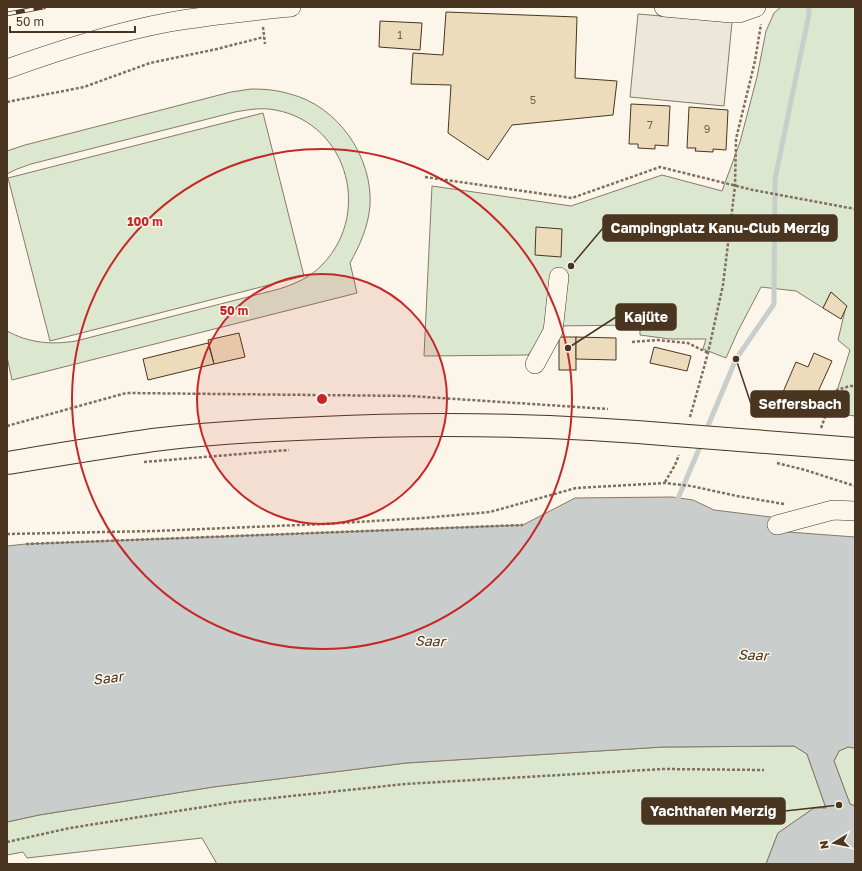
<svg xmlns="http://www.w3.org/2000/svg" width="862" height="871" viewBox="0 0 862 871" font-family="'Golos Text',sans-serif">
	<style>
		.green { fill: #dce7d0; stroke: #887966 }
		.parking { fill: #ede7d9; stroke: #887966 }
		.water { fill: #c9cecd; stroke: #887966 }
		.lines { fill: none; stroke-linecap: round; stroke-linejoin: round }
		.stream { stroke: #c9cecd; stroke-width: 5 }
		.building { fill: #ecdcbc; stroke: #4a3520 }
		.minor-casing { stroke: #4a3520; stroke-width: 20 }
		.major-casing { stroke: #4a3520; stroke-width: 24 }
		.path { stroke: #7f6f5c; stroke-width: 2.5; stroke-dasharray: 3 2; stroke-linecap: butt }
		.minor { stroke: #fbf6e9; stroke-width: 19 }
		.major { stroke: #fbf6e9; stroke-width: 22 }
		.rail-casing { stroke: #4a3520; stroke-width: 4.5 }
		.rail { stroke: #fbf6e9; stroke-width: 3; stroke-dasharray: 9; stroke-linecap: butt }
		.major-bridge-casing { stroke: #4a3520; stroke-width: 24; stroke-linecap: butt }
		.major-bridge { stroke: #fbf6e9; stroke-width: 22 }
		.ring { fill: none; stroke: #c62828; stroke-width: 2 }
		.labels { text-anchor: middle; stroke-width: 3; stroke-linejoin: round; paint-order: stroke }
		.number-label { font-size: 11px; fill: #725f47 }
		.water-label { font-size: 14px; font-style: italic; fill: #4a3520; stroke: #fbf6e9 }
		.centre { fill: #c62828; stroke: #fbf6e9; stroke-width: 2 }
		.ring-label { font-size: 12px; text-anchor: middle; font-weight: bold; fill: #c62828; stroke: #fbf6e9; stroke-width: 3; stroke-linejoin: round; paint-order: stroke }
		.leader { fill: none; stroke: #4a3520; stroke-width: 1.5 }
		.callout-dot { fill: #4a3520; stroke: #fbf6e9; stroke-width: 1.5 }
		.callout { fill: #4a3520; stroke: #4a3520; stroke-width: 1.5 }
		.callout-label { font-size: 14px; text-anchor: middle; font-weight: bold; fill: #fff }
	</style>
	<rect width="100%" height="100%" fill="#fbf6e9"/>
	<g class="green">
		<path d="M 781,7 L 855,7 L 855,416 L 830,413 L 850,350 L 838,340 L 846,306 L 831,292 L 823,308 L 796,291 L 761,287 L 738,331 L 726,358 L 703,349 L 706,339 L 670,339 L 640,335 L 640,325 L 553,326 L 528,355 L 424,356 L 432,186 L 571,206 L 662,175 L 722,191 L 740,142 L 757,77 L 766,31 L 774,13 Z"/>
		<path d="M 251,89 C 265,89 277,90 290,94 C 338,106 373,157 370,206 C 368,227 360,245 350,263 L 357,293 L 12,380 L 7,357 L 7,331 C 29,343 51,345 76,341 L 279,289 C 295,284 311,277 323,264 C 374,210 345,118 269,109 C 257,108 247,110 235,112 L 31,164 L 17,169 L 7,174 L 7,151 L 25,145 L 231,92 Z"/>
		<path d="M 263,113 L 304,276 L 50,341 L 8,178 Z"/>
		<path d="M 794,746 L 807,754 L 826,808 L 814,808 L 778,833 L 766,864 L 217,864 L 202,838 L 27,858 L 23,852 L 7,855 L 7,822 L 39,815 L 213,787 L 406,763 L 663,747 Z"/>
		<path d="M 848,747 L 855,748 L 855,806 L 850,804 L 834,761 L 839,751 Z"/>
	</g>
	<path class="parking" d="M 638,14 L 732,22 L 724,106 L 630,97 Z"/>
	<path class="water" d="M 672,497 L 693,500 L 714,510 L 771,517 L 777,525 L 788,532 L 855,537 L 855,748 L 848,747 L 839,751 L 834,761 L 850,804 L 855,806 L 855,864 L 766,864 L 778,833 L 814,808 L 826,808 L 807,754 L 794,746 L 663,747 L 406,763 L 213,787 L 39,815 L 7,822 L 7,546 L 26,544 L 523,525 L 575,498 Z"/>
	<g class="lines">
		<g class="stream">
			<path d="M 705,433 L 736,359 L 774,304 L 775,179 L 809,14 L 809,7"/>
			<path d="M 676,503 L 702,442"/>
		</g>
	</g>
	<g class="building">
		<path d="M 446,12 L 577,17 L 575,78 L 617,81 L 613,115 L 512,125 L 488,160 L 448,133 L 451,85 L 411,84 L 413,53 L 443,55 Z"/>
		<path d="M 380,21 L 422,23 L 420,50 L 379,47 Z"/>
		<path d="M 631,104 L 670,106 L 668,146 L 655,145 L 655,149 L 638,148 L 638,144 L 629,144 Z"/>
		<path d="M 689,107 L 728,110 L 726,150 L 713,149 L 713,152 L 695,151 L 696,148 L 687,148 Z"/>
		<path d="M 536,227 L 562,229 L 561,257 L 535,255 Z"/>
		<path d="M 831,292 L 847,306 L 841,319 L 823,308 Z"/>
		<path d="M 239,333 L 245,357 L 214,364 L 208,340 Z"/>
		<rect x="559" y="337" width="17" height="33"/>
		<path d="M 576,337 L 616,338 L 616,360 L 576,359 Z"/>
		<path d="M 208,343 L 214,364 L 148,380 L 143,359 Z"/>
		<path d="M 654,347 L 691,356 L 687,371 L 650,363 Z"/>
		<path d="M 814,353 L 832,361 L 812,405 L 783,392 L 796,362 L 808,367 Z"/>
	</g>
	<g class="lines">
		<g class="minor-casing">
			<g id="minor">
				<path d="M 664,7 L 731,13 L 739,13 L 756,7"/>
				<path d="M 7,69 C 60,50 115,32 170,22 C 210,15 251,11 291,7"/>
				<path d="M 535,364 L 553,331 L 559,277"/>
				<path d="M 777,525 L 833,510 L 855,511"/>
			</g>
		</g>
		<g class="major-casing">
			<g id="major">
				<path d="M 727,439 L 855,449"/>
				<path d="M 7,463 C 56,455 104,447 153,440 C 209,433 265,430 321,428 C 439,422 557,425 675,435"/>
			</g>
		</g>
		<g class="path">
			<path d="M 263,27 L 265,44"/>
			<path d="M 7,102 L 84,87 L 150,63 L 217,49 L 264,37"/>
			<path d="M 425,177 L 572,198 L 660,167 L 753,190 L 855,209"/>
			<path d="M 632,342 L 657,340 L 688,343 L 708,353"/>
			<path d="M 690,417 L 708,353 L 723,285 L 735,186 L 736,139 L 755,61 L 761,24"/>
			<path d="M 7,426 L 126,393 L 410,396 L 608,409"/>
			<path d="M 821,428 L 831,401 L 837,390 L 850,386 L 855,386"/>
			<path d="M 144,462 L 289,450"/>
			<path d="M 777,463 L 805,470 L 855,486"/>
			<path d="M 665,482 L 675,465 L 679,455"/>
			<path d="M 7,534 L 155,531 L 324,524 L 423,518 L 490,512 L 576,488 L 665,483 L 691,486 L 737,496 L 784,504"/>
			<path d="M 26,544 L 523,525"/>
			<path d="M 7,842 L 70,828 L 235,802 L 405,784 L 663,769 L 764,770"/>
		</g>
		<use href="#minor" class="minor"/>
		<use href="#major" class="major"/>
		<g class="rail-casing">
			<path id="rail" d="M 7,14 L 44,7"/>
		</g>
		<use href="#rail" class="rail"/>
		<g class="major-bridge-casing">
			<path id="major-bridge" d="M 675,435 L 727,439"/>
		</g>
		<use href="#major-bridge" class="major-bridge"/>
	</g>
	<circle cx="322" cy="399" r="125" fill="#c62828" fill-opacity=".12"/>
	<g class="ring">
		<circle cx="322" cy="399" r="125"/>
		<circle cx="322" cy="399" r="250"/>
	</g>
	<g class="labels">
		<g class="number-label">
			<text x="400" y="39">1</text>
			<text x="533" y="104">5</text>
			<text x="650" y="129">7</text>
			<text x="707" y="133">9</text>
		</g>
		<g class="water-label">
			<text transform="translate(430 641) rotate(2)" y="5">Saar</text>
			<text transform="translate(753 655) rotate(3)" y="5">Saar</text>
			<text transform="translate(108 678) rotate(-7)" y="5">Saar</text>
		</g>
	</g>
	<circle cx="322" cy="399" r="6" class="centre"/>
	<g class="ring-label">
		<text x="145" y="226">100 m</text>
		<text x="234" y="315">50 m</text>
	</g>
	<path class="leader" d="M571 266L603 228M568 348L616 317M736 359L751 404M839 805L785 811"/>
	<g class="callout-dot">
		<circle cx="571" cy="266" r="4"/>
		<circle cx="568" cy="348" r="4"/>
		<circle cx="736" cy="359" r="4"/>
		<circle cx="839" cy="805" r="4"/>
	</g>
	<g class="callout">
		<rect x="603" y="215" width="234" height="26" rx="4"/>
		<rect x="616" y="304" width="60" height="26" rx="4"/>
		<rect x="751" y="391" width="98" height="26" rx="4"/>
		<rect x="642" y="798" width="143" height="26" rx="4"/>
	</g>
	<g class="callout-label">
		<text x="720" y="233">Campingplatz Kanu-Club Merzig</text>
		<text x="646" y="322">Kajüte</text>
		<text x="800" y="409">Seffersbach</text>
		<text x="713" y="816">Yachthafen Merzig</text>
	</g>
	<rect width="862" height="871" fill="none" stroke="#4a3520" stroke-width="16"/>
	<g transform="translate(834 843) rotate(260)" stroke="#fbf6e9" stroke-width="3" paint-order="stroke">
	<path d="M0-3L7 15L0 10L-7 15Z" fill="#4a3520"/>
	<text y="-6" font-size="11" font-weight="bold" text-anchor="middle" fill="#4a3520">N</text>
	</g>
	<path d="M10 26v6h125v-6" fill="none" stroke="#4a3520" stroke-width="2"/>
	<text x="16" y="26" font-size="12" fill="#4a3520" stroke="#fbf6e9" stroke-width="3" paint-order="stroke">50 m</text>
</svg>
